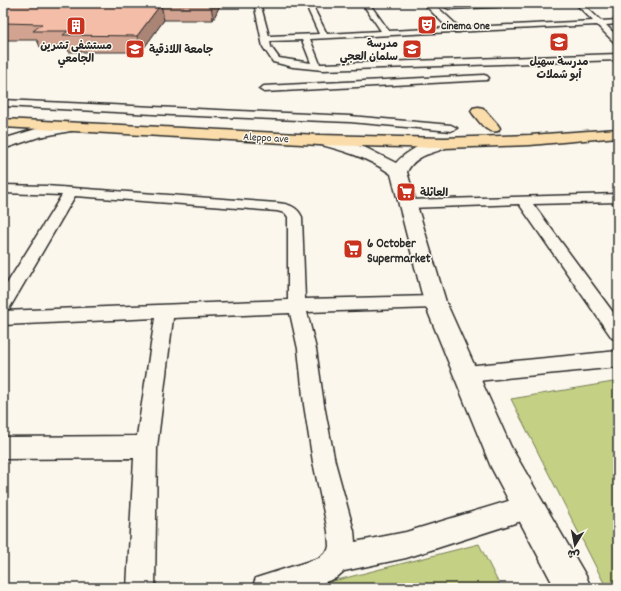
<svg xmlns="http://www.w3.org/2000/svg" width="621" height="591" viewBox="0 0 621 591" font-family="Dekko,'Playpen Sans Arabic',sans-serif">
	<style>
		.green { fill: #c4d084; stroke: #787e58 }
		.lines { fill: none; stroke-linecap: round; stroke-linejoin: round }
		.street-casing { stroke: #2b2b2b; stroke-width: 3 }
		.secondary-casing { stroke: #2b2b2b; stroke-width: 3 }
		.primary-casing { stroke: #2b2b2b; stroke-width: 3 }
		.street { fill: #fbf7ec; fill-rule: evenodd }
		.secondary { fill: #fbf7ec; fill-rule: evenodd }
		.primary { fill: #faddab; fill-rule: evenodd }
		.wall { fill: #d1a390; stroke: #2b2b2b }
		.shaded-wall { fill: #aa8475; stroke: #2b2b2b }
		.building { fill: #f3bda7; stroke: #2b2b2b }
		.labels { text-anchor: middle; stroke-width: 3; stroke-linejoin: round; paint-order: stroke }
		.far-poi-label { font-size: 11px; font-weight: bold; fill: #2b2b2b; stroke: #fbf7ec; text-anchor: start }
		.far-street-label { font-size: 11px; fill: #2b2b2b; stroke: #fbf7ec }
		.poi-label { font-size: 13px; font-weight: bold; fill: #2b2b2b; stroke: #fbf7ec; text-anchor: start }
	</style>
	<rect width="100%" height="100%" fill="#fbf7ec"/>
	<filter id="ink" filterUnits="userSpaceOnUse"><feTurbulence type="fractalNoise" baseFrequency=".025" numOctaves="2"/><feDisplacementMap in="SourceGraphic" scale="8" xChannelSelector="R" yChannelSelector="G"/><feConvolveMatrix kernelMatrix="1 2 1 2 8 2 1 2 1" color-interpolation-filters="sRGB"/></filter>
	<g filter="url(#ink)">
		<g class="green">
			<path d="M 613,382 L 618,387 L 618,588 L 609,588 L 603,581 L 511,399 Z"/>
			<path d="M 479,544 L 501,588 L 306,588 Z"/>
		</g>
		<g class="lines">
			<g class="street-casing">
				<g id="street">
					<path d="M 254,3 L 260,3 L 269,36 L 319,34 L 305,3 L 311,3 L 327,34 L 381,31 L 362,3 L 369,3 L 389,31 L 593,21 L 575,3 L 582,3 L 601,21 L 618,20 L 618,24 L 606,25 L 618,37 L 618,43 L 615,43 L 597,25 L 310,39 L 320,64 L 323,64 L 618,54 L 618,60 L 323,70 L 293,67 L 273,62 L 263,47 ZM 302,40 L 311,63 L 279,58 L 271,47 L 270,41 Z"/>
					<path d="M 490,3 L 538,3 L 535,5 L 449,9 L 445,7 L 449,5 Z"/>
					<path d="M 484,75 L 487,76 L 489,78 L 487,80 L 264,92 L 259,89 L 264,86 Z"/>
					<path d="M 3,100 L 350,116 L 451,125 L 457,128 L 451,131 L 350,122 L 172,115 L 3,106 Z"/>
					<path d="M 3,185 L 46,186 L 277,203 C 288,204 297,206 302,217 L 305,299 L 435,296 L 441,297 L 444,302 L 441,307 L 435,308 L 307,312 L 316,349 L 324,405 L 335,462 L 354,531 L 355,542 L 406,532 L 528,495 L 537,498 L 540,507 L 537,516 L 406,558 L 344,571 L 336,578 L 309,588 L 252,588 L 256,578 L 319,558 L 328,550 L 329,546 L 328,531 L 313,462 L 304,405 L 298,349 L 290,313 L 173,318 L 157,447 L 155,588 L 127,588 L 134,458 L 3,459 L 3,437 L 137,436 L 155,318 L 3,325 L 3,311 L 288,300 L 288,217 L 285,213 L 277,211 L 75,196 L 9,309 L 3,310 L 3,290 L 62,195 L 3,193 Z"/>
					<path d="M 618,194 L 618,202 L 533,204 L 618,319 L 618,340 L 612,338 L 519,204 L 408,208 L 403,207 L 401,204 L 403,201 L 408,200 Z"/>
					<path d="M 618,351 L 618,367 L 466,382 L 459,380 L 456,374 L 459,368 L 466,366 Z"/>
				</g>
			</g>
			<g class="secondary-casing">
				<g id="secondary">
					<path d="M 423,3 L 433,3 L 460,28 L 461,30 L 460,32 L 452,32 Z"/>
					<path d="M 71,123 L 76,124 L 78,127 L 76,130 L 39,137 L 3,149 L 3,139 L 36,129 Z"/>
					<path d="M 319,135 L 366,148 L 396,163 C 406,151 434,136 449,140 L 452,143 C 444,154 417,150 407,172 L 446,302 L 511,447 L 586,576 L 591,588 L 555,588 L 491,467 L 424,302 L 391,174 C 367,157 342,150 314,143 L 311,140 L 314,137 Z"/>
				</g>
			</g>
			<g class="primary-casing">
				<g id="primary">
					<path d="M 478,107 L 483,108 L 498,125 L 500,128 L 498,131 C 486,134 480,122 473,114 L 471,111 L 473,108 Z"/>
					<path d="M 3,119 L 319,135 L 444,138 L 530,135 L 618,129 L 618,137 L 530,145 L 444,148 L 319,145 L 3,127 Z"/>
				</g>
			</g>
			<use href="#street" class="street"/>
			<use href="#secondary" class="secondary"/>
			<use href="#primary" class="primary"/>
		</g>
		<path class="wall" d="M 3,3 L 221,3 L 213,20 L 164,20 L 141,52 L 69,52 L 67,47 L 40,47 L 37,40 L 7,40 L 3,43 Z"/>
		<g class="shaded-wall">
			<path d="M 212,3 L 221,3 L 213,20 L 211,4 Z"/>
			<path d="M 161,4 L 164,20 L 141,52 L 137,36 Z"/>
			<path d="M 3,30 L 7,40 L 3,43 Z"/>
		</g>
		<path class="building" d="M 3,3 L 212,3 L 211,4 L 161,4 L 137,36 L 63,35 L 68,31 L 33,31 L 42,24 L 3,23 Z"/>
	</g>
	<defs>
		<g id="theatre-square" transform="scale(1)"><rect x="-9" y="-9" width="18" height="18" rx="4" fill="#c8321e" stroke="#fbf7ec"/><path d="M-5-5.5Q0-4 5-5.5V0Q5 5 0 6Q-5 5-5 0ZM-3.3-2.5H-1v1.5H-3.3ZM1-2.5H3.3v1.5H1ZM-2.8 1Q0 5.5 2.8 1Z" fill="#fff"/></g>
		<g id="building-square" transform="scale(1)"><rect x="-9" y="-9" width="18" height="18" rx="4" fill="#c8321e" stroke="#fbf7ec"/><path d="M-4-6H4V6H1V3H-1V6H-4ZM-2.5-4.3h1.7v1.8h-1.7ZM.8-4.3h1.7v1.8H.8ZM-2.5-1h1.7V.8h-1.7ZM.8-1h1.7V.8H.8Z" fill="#fff"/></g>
		<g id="school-square" transform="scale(1)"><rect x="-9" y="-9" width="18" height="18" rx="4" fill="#c8321e" stroke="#fbf7ec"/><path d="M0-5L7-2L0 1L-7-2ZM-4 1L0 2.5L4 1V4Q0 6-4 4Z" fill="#fff"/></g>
		<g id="university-square" transform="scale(1)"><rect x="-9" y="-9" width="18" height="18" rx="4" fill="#c8321e" stroke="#fbf7ec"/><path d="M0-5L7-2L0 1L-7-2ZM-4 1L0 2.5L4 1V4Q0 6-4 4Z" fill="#fff"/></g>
		<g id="supermarket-square" transform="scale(1)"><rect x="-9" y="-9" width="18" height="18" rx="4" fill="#c8321e" stroke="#fbf7ec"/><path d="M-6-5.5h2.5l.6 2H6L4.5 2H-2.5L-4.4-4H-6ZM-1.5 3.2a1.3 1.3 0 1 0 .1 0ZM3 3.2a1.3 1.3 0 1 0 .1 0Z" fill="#fff"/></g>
	</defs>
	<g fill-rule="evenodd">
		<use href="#theatre-square" x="427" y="25"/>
		<use href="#building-square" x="76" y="26"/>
		<use href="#school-square" x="559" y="42"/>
		<use href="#university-square" x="135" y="49"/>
		<use href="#school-square" x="412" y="49"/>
		<use href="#supermarket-square" x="406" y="192"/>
		<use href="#supermarket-square" x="353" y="249"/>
	</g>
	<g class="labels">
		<g class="far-poi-label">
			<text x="441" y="29">Cinema One</text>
			<text x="398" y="47" text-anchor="end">مدرسة<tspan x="398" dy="13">سلمان العجي</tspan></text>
			<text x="76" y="49" text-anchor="middle">مستشفى تشرين<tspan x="76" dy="13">الجامعي</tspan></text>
			<text x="149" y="53">جامعة اللاذقية</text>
			<text x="559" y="65" text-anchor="middle">مدرسة سهيل<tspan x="559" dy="13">أبو شملات</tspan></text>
			<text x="420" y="196">العائلة</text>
		</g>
		<g class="far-street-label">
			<text transform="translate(266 137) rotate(3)" y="4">Aleppo ave</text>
		</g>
		<g class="poi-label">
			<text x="367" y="247">6 October<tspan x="367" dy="15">Supermarket</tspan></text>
		</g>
	</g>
	<rect width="621" height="591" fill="none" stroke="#fbf7ec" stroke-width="16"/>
	<rect x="8" y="8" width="605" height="575" fill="none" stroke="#2b2b2b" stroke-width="1.5" filter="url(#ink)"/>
	<g transform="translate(575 545) rotate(190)" stroke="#fbf7ec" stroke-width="3" paint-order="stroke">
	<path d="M0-3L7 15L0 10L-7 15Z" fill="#2b2b2b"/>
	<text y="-6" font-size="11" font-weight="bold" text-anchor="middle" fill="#2b2b2b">ش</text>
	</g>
</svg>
